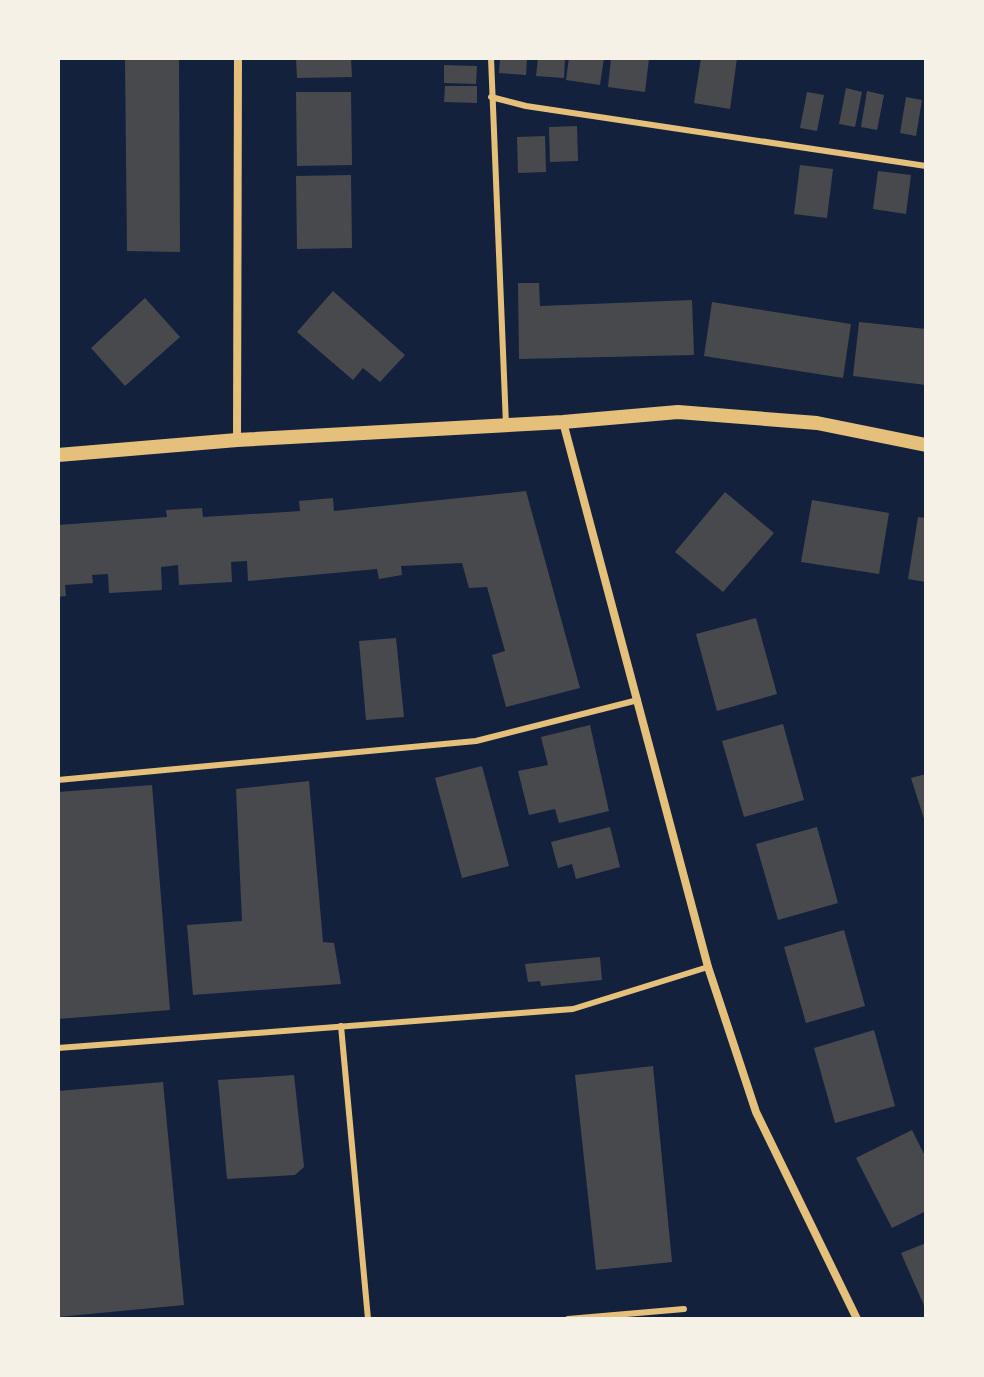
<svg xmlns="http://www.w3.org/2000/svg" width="984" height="1377" viewBox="0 0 984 1377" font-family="Arial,sans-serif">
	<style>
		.building { fill: #48494c }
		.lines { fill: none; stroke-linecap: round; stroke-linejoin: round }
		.service { stroke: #e5c07b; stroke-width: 6 }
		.minor { stroke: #e5c07b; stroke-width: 8 }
		.tertiary { stroke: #e5c07b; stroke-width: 14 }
	</style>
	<rect width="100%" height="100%" fill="#14213d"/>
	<g class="building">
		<path d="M 125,58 L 179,58 L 180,252 L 127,251 Z"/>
		<path d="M 296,58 L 351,58 L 352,77 L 297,78 Z"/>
		<path d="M 500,58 L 527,58 L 526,75 L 499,73 Z"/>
		<path d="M 538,58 L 565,58 L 564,78 L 536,76 Z"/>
		<path d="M 569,58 L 604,58 L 600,85 L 566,80 Z"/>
		<path d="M 611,58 L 649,58 L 645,92 L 608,87 Z"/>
		<path d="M 701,58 L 737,58 L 730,109 L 694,103 Z"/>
		<path d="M 444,65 L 477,66 L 476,84 L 444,83 Z"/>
		<path d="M 445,86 L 477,86 L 477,103 L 444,102 Z"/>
		<path d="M 846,88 L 862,92 L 855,127 L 839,124 Z"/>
		<path d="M 867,91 L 884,95 L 877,130 L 861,127 Z"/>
		<path d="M 296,92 L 351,92 L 352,165 L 297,166 Z"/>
		<path d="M 807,92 L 824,95 L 817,131 L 800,128 Z"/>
		<path d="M 906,97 L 922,100 L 916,136 L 900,133 Z"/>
		<path d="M 577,126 L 578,161 L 550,162 L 549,127 Z"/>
		<path d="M 545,136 L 546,172 L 518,173 L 517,137 Z"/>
		<path d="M 800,165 L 833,169 L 827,218 L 794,214 Z"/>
		<path d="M 878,171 L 911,175 L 906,214 L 873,209 Z"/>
		<path d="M 351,175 L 352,248 L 297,249 L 296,176 Z"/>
		<path d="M 518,283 L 539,283 L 540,306 L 692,300 L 694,355 L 519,359 Z"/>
		<path d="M 333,291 L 405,355 L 380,382 L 363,368 L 353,380 L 297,332 Z"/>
		<path d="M 145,298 L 180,337 L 125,386 L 91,348 Z"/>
		<path d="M 712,302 L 851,324 L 843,378 L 704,356 Z"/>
		<path d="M 859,322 L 926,329 L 926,385 L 853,376 Z"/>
		<path d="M 526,491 L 580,688 L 506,707 L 492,655 L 505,651 L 487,587 L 469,588 L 462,563 L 401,566 L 402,575 L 379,579 L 377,569 L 248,581 L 247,561 L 231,562 L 232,582 L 179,585 L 178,565 L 170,566 L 161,567 L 162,590 L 109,593 L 108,574 L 92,575 L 93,583 L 65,585 L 66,596 L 58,597 L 58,525 L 167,517 L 166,510 L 202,508 L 203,517 L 270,513 L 300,511 L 299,501 L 333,498 L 334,511 Z"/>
		<path d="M 725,492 L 774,533 L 723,592 L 675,552 Z"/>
		<path d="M 812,500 L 889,513 L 879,574 L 801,562 Z"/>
		<path d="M 918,517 L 926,518 L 926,582 L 908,579 Z"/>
		<path d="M 756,618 L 777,694 L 717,711 L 696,634 Z"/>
		<path d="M 396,638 L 404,717 L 366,720 L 359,641 Z"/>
		<path d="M 783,724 L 804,800 L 744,817 L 722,741 Z"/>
		<path d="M 590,725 L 609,811 L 559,823 L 555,809 L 529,815 L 518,771 L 548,765 L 541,737 Z"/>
		<path d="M 482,766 L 509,866 L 462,878 L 435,778 Z"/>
		<path d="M 926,774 L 926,822 L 925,822 L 911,778 Z"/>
		<path d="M 309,781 L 323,942 L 334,943 L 341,984 L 193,995 L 187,925 L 242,921 L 236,789 Z"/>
		<path d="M 152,785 L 170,1010 L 58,1019 L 58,792 Z"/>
		<path d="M 610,827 L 620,867 L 576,879 L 572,864 L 558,868 L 551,842 Z"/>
		<path d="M 817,827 L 838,903 L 778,920 L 756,844 Z"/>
		<path d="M 844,930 L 865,1006 L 806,1023 L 784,947 Z"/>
		<path d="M 600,957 L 602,980 L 541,986 L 540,981 L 528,982 L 525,964 Z"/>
		<path d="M 874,1030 L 895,1106 L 835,1123 L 814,1048 Z"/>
		<path d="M 653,1066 L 672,1262 L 596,1270 L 575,1075 Z"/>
		<path d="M 294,1075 L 304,1167 L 295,1175 L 227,1179 L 218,1080 Z"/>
		<path d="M 163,1082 L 184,1305 L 58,1317 L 58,1091 Z"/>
		<path d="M 912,1130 L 926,1158 L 926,1211 L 892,1228 L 856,1158 Z"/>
		<path d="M 926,1243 L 926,1310 L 901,1253 Z"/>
	</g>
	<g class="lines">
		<g class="service">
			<path d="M 491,58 L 506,425"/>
			<path d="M 491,97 L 526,106 L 926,166"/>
			<path d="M 58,780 L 476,741 L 638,700"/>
			<path d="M 341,1026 L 368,1319"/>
			<path d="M 58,1048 L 573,1009 L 708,967"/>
			<path d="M 568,1319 L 684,1309"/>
		</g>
		<g class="minor">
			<path d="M 563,422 L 708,967 L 756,1112 L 857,1319"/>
			<path d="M 237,440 L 238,58"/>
		</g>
		<path class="tertiary" d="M 58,455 L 237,440 L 563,422 L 678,412 L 817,423 L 926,445"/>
	</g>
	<rect width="984" height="1377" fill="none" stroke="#f6f1e7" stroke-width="120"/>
</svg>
